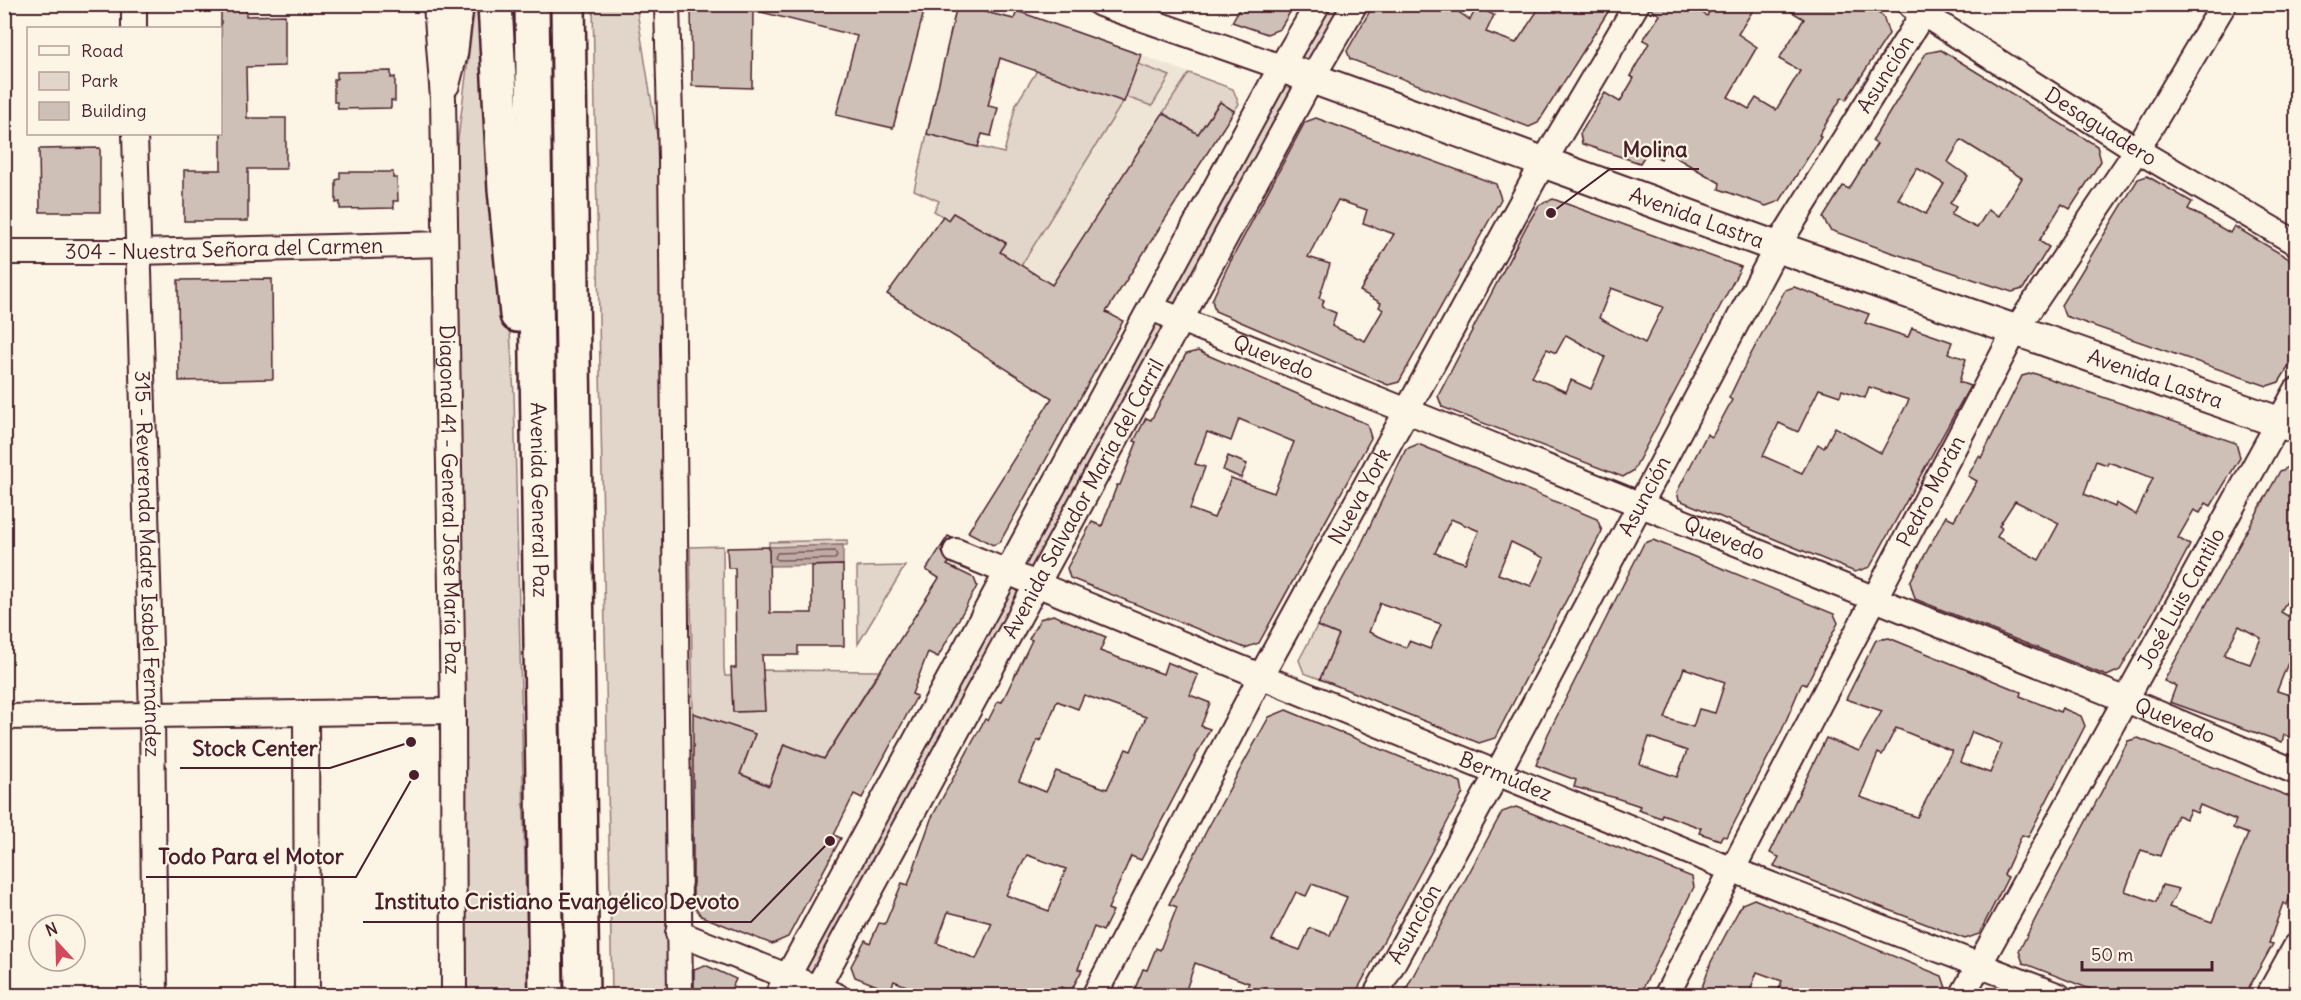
<svg xmlns="http://www.w3.org/2000/svg" width="2301" height="1000" viewBox="0 0 2301 1000" font-family="Delius,sans-serif">
	<style>
		.built { fill: #eee5d7 }
		.green { fill: #e2d5ca; stroke: #967a7a; stroke-width: 1.5 }
		.water { fill: #c0aca5; stroke: #917474; stroke-width: 1.5 }
		.lines { fill: none; stroke-linecap: round; stroke-linejoin: round }
		.shore { stroke: #79575c; stroke-width: 1.5 }
		.building { fill: #cfc0b7; stroke: #4a1f2b; stroke-width: 1.5; fill-rule: evenodd }
		.minor-casing { stroke: #4a1f2b; stroke-width: 28 }
		.major-casing { stroke: #4a1f2b; stroke-width: 34 }
		.highway-casing { stroke: #4a1f2b; stroke-width: 38 }
		.minor { stroke: #fcf5e5; stroke-width: 24 }
		.major { stroke: #fcf5e5; stroke-width: 30 }
		.highway { stroke: #fcf5e5; stroke-width: 33 }
		.labels { text-anchor: middle; stroke-width: 4.5; stroke-linejoin: round; paint-order: stroke }
		.street-label { font-size: 21px; fill: #4a1f2b; stroke: #fcf5e5 }
		.leader { fill: none; stroke: #4a1f2b; stroke-width: 2 }
		.callout-dot { fill: #4a1f2b; stroke: #fcf5e5; stroke-width: 2 }
		.callout-label { font-size: 22px; text-anchor: middle; font-weight: bold; fill: #4a1f2b; stroke: #fcf5e5; stroke-width: 4.5; stroke-linejoin: round; paint-order: stroke }
	</style>
	<rect width="100%" height="100%" fill="#fcf5e5"/>
	<filter id="ink" filterUnits="userSpaceOnUse"><feTurbulence type="fractalNoise" baseFrequency=".0167" numOctaves="2"/><feDisplacementMap in="SourceGraphic" scale="12" xChannelSelector="R" yChannelSelector="G"/><feConvolveMatrix kernelMatrix="1 2 1 2 8 2 1 2 1" color-interpolation-filters="sRGB"/></filter>
	<g filter="url(#ink)">
		<path class="built" d="M 1141,55 L 1233,89 L 1239,104 L 1052,398 L 887,294 L 943,216 L 953,213 L 972,225 L 983,241 L 990,232 L 1006,243 Z"/>
		<g class="green">
			<path d="M 475,5 L 489,5 L 514,394 L 528,995 L 467,995 L 458,315 L 453,178 Z"/>
			<path d="M 593,5 L 636,5 L 658,142 L 662,201 L 670,995 L 612,995 Z"/>
			<path d="M 1318,5 L 1355,5 L 813,995 L 777,996 Z"/>
			<path d="M 1064,28 L 1141,55 L 1138,64 L 1170,76 L 1152,106 L 1126,97 L 1021,266 L 1000,252 L 1006,243 L 990,232 L 983,242 L 971,224 L 953,213 L 948,220 L 934,211 L 939,201 L 914,190 L 927,134 L 1004,153 L 1016,104 Z"/>
			<path d="M 1189,73 L 1233,89 L 1239,104 L 1234,111 L 1219,103 L 1198,134 L 1163,113 Z"/>
			<path d="M 847,540 L 847,545 L 769,547 L 769,542 Z"/>
			<path d="M 723,546 L 724,668 L 725,676 L 732,676 L 733,712 L 765,711 L 763,670 L 879,671 L 824,759 L 784,744 L 769,785 L 740,774 L 755,734 L 693,713 L 690,547 Z"/>
			<path d="M 905,566 L 858,644 L 857,567 Z"/>
			<path d="M 1317,626 L 1339,635 L 1320,679 L 1304,673 L 1299,660 Z"/>
		</g>
		<path class="water" d="M 843,545 L 843,565 L 769,566 L 769,547 Z"/>
		<g class="lines">
			<path class="shore" d="M 835,551 L 837,556 L 835,559 L 778,560 L 775,558 L 777,553 Z"/>
		</g>
		<g class="building">
			<path d="M 221,4 L 246,4 L 246,16 L 285,15 L 285,66 L 246,67 L 247,118 L 286,118 L 286,169 L 248,169 L 248,221 L 184,221 L 184,170 L 221,170 Z"/>
			<path d="M 691,4 L 926,4 L 893,128 L 836,115 L 857,36 L 753,10 L 752,88 L 692,86 Z"/>
			<path d="M 1242,4 L 1295,4 L 1280,29 L 1267,34 L 1232,22 Z"/>
			<path d="M 1374,4 L 1447,4 L 1470,20 L 1477,7 L 1494,15 L 1486,32 L 1516,43 L 1542,4 L 1613,4 L 1538,123 L 1529,127 L 1350,59 L 1347,51 Z"/>
			<path d="M 1651,4 L 1689,4 L 1707,16 L 1714,4 L 1757,4 L 1738,34 L 1757,47 L 1728,97 L 1749,109 L 1756,98 L 1776,110 L 1800,71 L 1779,59 L 1804,19 L 1779,4 L 1863,4 L 1883,16 L 1889,34 L 1846,100 L 1842,97 L 1819,135 L 1821,137 L 1780,201 L 1766,206 L 1719,189 L 1720,183 L 1665,151 L 1661,159 L 1647,152 L 1640,163 L 1582,144 L 1580,134 L 1605,93 L 1620,102 L 1634,78 L 1630,76 L 1649,43 L 1643,40 L 1660,15 L 1650,9 Z"/>
			<path d="M 957,5 L 1014,19 L 1017,11 L 1141,55 L 1124,102 L 1000,58 L 988,106 L 998,108 L 991,136 L 982,134 L 978,147 L 927,134 Z"/>
			<path d="M 1941,50 L 2097,146 L 2101,161 L 2070,209 L 2062,204 L 2039,241 L 2049,247 L 2023,289 L 2012,292 L 1890,252 L 1830,230 L 1823,218 L 1843,186 L 1849,189 L 1857,176 L 1877,144 L 1872,141 L 1926,53 ZM 1961,140 L 2022,178 L 1999,216 L 1988,210 L 1977,228 L 1951,215 L 1956,207 L 1950,203 L 1968,176 L 1948,162 ZM 1917,168 L 1944,184 L 1926,214 L 1898,199 Z"/>
			<path d="M 391,71 L 391,78 L 395,77 L 395,101 L 391,100 L 391,108 L 338,109 L 337,102 L 334,102 L 334,79 L 337,79 L 337,72 Z"/>
			<path d="M 1220,102 L 1234,111 L 1106,312 L 1123,321 L 1000,542 L 993,545 L 968,532 L 1052,398 L 887,294 L 943,216 L 948,220 L 953,213 L 1006,243 L 1000,252 L 1052,285 L 1163,113 L 1198,134 Z"/>
			<path d="M 1316,118 L 1496,184 L 1501,199 L 1399,382 L 1388,385 L 1215,311 L 1212,300 L 1227,268 L 1305,122 ZM 1338,200 L 1367,210 L 1363,223 L 1394,234 L 1360,291 L 1381,303 L 1379,307 L 1383,310 L 1365,341 L 1332,326 L 1336,313 L 1322,307 L 1324,300 L 1319,298 L 1330,264 L 1308,257 Z"/>
			<path d="M 100,148 L 100,212 L 40,212 L 39,149 Z"/>
			<path d="M 340,172 L 393,172 L 393,178 L 397,178 L 398,201 L 393,201 L 394,208 L 340,209 L 340,202 L 336,203 L 336,180 L 340,179 Z"/>
			<path d="M 2147,176 L 2192,202 L 2188,209 L 2230,233 L 2234,226 L 2296,263 L 2296,355 L 2279,382 L 2267,386 L 2065,316 L 2061,305 L 2138,179 Z"/>
			<path d="M 1553,199 L 1741,267 L 1633,471 L 1623,477 L 1442,407 L 1438,396 L 1527,225 L 1539,205 ZM 1611,288 L 1663,307 L 1645,343 L 1599,318 ZM 1566,335 L 1605,357 L 1591,389 L 1571,380 L 1566,392 L 1532,377 L 1547,349 L 1556,353 Z"/>
			<path d="M 272,279 L 273,379 L 179,381 L 178,280 Z"/>
			<path d="M 1794,287 L 1869,314 L 1865,323 L 1908,337 L 1912,328 L 1952,342 L 1948,353 L 1966,359 L 1959,382 L 1970,386 L 1870,567 L 1855,572 L 1679,500 L 1677,492 L 1707,434 L 1712,437 L 1732,400 L 1729,398 L 1740,375 L 1785,290 ZM 1869,387 L 1909,400 L 1881,453 L 1835,427 L 1824,448 L 1818,444 L 1802,473 L 1763,456 L 1779,423 L 1798,432 L 1819,389 L 1840,396 L 1842,390 L 1865,398 Z"/>
			<path d="M 1198,351 L 1367,424 L 1371,438 L 1259,643 L 1245,648 L 1070,578 L 1067,568 L 1092,522 L 1102,526 L 1117,485 L 1120,485 L 1137,442 L 1134,441 L 1146,418 L 1151,420 L 1186,354 ZM 1239,419 L 1294,442 L 1274,493 L 1231,478 L 1214,518 L 1190,509 L 1205,467 L 1195,464 L 1207,432 L 1231,441 Z"/>
			<path d="M 2033,373 L 2236,443 L 2240,458 L 2211,506 L 2206,503 L 2200,513 L 2194,510 L 2178,538 L 2190,545 L 2170,583 L 2120,670 L 2107,676 L 1915,599 L 1910,582 L 1946,516 L 1954,520 L 1977,481 L 1968,476 L 1979,456 L 1981,458 L 2022,376 ZM 2096,461 L 2107,465 L 2108,462 L 2153,478 L 2136,515 L 2116,503 L 2115,507 L 2084,494 ZM 2015,501 L 2059,523 L 2039,560 L 1997,537 L 2002,528 L 1999,526 Z"/>
			<path d="M 1418,444 L 1597,519 L 1602,531 L 1495,738 L 1479,743 L 1320,679 L 1339,635 L 1317,626 L 1359,549 L 1406,449 ZM 1451,519 L 1479,531 L 1465,563 L 1435,553 ZM 1511,542 L 1544,558 L 1531,586 L 1498,574 ZM 1380,603 L 1441,624 L 1430,649 L 1409,641 L 1406,648 L 1369,632 Z"/>
			<path d="M 1228,456 L 1247,464 L 1241,478 L 1223,470 Z"/>
			<path d="M 2289,467 L 2296,470 L 2296,585 L 2281,612 L 2296,621 L 2296,658 L 2291,655 L 2277,691 L 2296,697 L 2296,739 L 2284,735 L 2282,742 L 2170,702 L 2176,686 L 2164,681 L 2280,471 ZM 2239,626 L 2261,638 L 2250,664 L 2224,655 Z"/>
			<path d="M 948,536 L 952,538 L 943,545 L 942,552 L 949,563 L 947,565 L 974,578 L 977,586 L 938,657 L 928,652 L 912,694 L 917,696 L 862,798 L 854,794 L 834,835 L 841,838 L 788,937 L 772,944 L 701,916 L 693,904 L 693,713 L 755,734 L 740,774 L 769,786 L 784,744 L 824,759 L 939,578 L 926,570 Z"/>
			<path d="M 1653,540 L 1834,614 L 1838,623 L 1806,685 L 1802,683 L 1782,730 L 1727,837 L 1722,836 L 1720,840 L 1699,833 L 1701,828 L 1662,814 L 1661,818 L 1638,810 L 1640,806 L 1616,798 L 1574,787 L 1576,780 L 1536,765 L 1548,734 L 1644,543 ZM 1684,668 L 1725,682 L 1715,713 L 1699,709 L 1693,727 L 1665,718 ZM 1649,737 L 1687,751 L 1677,777 L 1640,764 Z"/>
			<path d="M 769,547 L 770,613 L 812,613 L 812,566 L 843,565 L 844,646 L 798,646 L 798,655 L 762,655 L 765,711 L 733,712 L 731,668 L 736,668 L 735,568 L 728,568 L 727,548 Z"/>
			<path d="M 1053,615 L 1106,637 L 1100,651 L 1163,674 L 1167,662 L 1198,675 L 1190,695 L 1210,703 L 1201,726 L 1210,729 L 1141,860 L 1131,856 L 1108,909 L 1113,911 L 1103,931 L 1094,927 L 1078,969 L 1082,970 L 1071,991 L 1061,987 L 1058,996 L 931,996 L 894,981 L 890,991 L 855,977 L 851,966 L 865,940 L 870,943 L 879,923 L 885,924 L 902,883 L 908,885 L 931,819 L 985,719 L 988,721 L 998,701 L 1002,702 L 1032,640 L 1029,639 L 1040,619 ZM 1084,695 L 1146,717 L 1131,751 L 1126,749 L 1107,789 L 1056,771 L 1046,792 L 1019,781 L 1038,740 L 1041,741 L 1057,701 L 1078,709 ZM 1027,855 L 1066,869 L 1049,911 L 1006,895 ZM 948,912 L 992,923 L 976,959 L 937,943 Z"/>
			<path d="M 1889,638 L 2021,692 L 2020,696 L 2060,712 L 2062,708 L 2081,716 L 2085,726 L 2028,837 L 2022,835 L 2004,875 L 2008,877 L 1979,934 L 1965,939 L 1774,866 L 1779,857 L 1770,853 L 1826,738 L 1859,751 L 1882,711 L 1846,699 L 1876,640 ZM 1896,728 L 1952,751 L 1917,817 L 1860,797 L 1878,753 L 1882,755 ZM 1972,732 L 2002,744 L 1990,773 L 1960,762 Z"/>
			<path d="M 1286,710 L 1461,782 L 1463,793 L 1354,996 L 1242,996 L 1249,983 L 1195,963 L 1184,996 L 1132,996 L 1143,969 L 1147,970 L 1156,948 L 1160,950 L 1177,907 L 1169,904 L 1209,826 L 1269,717 ZM 1312,884 L 1347,897 L 1330,935 L 1310,928 L 1300,950 L 1272,940 L 1296,892 L 1306,896 Z"/>
			<path d="M 2138,738 L 2296,799 L 2296,881 L 2287,905 L 2283,903 L 2269,943 L 2273,944 L 2244,996 L 2108,996 L 2023,963 L 2019,951 L 2046,898 L 2128,741 ZM 2200,805 L 2236,820 L 2233,828 L 2248,834 L 2212,922 L 2169,907 L 2179,889 L 2162,885 L 2156,902 L 2125,891 L 2141,850 L 2160,856 L 2177,815 L 2186,819 L 2190,810 L 2197,813 Z"/>
			<path d="M 1516,807 L 1692,877 L 1694,887 L 1639,996 L 1417,996 L 1405,991 L 1502,812 Z"/>
			<path d="M 1754,899 L 1942,976 L 1946,988 L 1942,996 L 1776,996 L 1782,981 L 1757,972 L 1748,996 L 1699,996 L 1711,962 L 1742,904 Z"/>
			<path d="M 705,965 L 736,979 L 728,996 L 694,996 L 694,969 Z"/>
		</g>
		<g class="lines">
			<g class="minor-casing">
				<g id="minor">
					<path d="M 134,4 L 134,28"/>
					<path id="s1" d="M 436,4 L 443,99 L 453,711 L 454,996"/>
					<path d="M 667,4 L 671,158 L 680,996"/>
					<path d="M 1100,4 L 1281,67"/>
					<path id="s2" d="M 1911,6 L 2137,150 L 2296,243"/>
					<path d="M 447,85 L 455,54 L 461,4"/>
					<path id="s3" d="M 135,134 L 152,716 L 155,996"/>
					<path id="s4" d="M 4,252 L 137,252 L 444,244"/>
					<path id="s5" d="M 1151,308 L 2124,699 L 2296,772"/>
					<path id="s6" d="M 956,551 L 1733,870 L 2059,996"/>
					<path d="M 306,714 L 307,996"/>
					<path d="M 4,717 L 453,711"/>
					<path d="M 678,933 L 837,996"/>
					<path d="M 777,996 L 1281,67 L 1318,4"/>
					<path id="s7" d="M 813,996 L 1312,78 L 1355,4"/>
					<path id="s8" d="M 1094,996 L 1261,676 L 1543,163 L 1637,4"/>
					<path id="s9" d="M 1375,996 L 1497,774 L 1777,247 L 1929,4"/>
					<path id="s10" d="M 1666,996 L 2015,331 L 2137,150 L 2224,4"/>
					<path id="s11" d="M 1962,996 L 2296,391"/>
					<path d="M 2268,996 L 2296,946"/>
				</g>
			</g>
			<g class="major-casing">
				<g id="major">
					<path id="s12" d="M 1281,67 L 1777,247 L 2296,428"/>
				</g>
			</g>
			<g class="highway-casing">
				<g id="highway">
					<path d="M 495,4 L 505,189 L 517,315"/>
					<path id="s13" d="M 532,4 L 546,996"/>
					<path d="M 568,4 L 582,996"/>
				</g>
			</g>
			<use href="#minor" class="minor"/>
			<use href="#major" class="major"/>
			<use href="#highway" class="highway"/>
		</g>
	</g>
	<g class="labels">
		<g class="street-label">
			<text dy="7" stroke="none"><textPath href="#s9" startOffset="1054">Asunción</textPath></text>
			<text dy="7" stroke="none"><textPath href="#s2" startOffset="225">Desaguadero</textPath></text>
			<text dy="7" stroke="none"><textPath href="#s12" startOffset="442">Avenida Lastra</textPath></text>
			<text dy="7" stroke="none"><textPath href="#s4" startOffset="220">304 - Nuestra Señora del Carmen</textPath></text>
			<text dy="7" stroke="none"><textPath href="#s5" startOffset="132">Quevedo</textPath></text>
			<text dy="7" stroke="none"><textPath href="#s12" startOffset="928">Avenida Lastra</textPath></text>
			<text dy="7" stroke="none"><textPath href="#s10" startOffset="570">Pedro Morán</textPath></text>
			<text dy="7" stroke="none"><textPath href="#s9" startOffset="568">Asunción</textPath></text>
			<text dy="7" stroke="none"><textPath href="#s8" startOffset="566">Nueva York</textPath></text>
			<text dy="7" stroke="none"><textPath href="#s1" startOffset="496">Diagonal 41 - General José María Paz</textPath></text>
			<text dy="7" stroke="none"><textPath href="#s13" startOffset="496">Avenida General Paz</textPath></text>
			<text dy="7" stroke="none"><textPath href="#s7" startOffset="566">Avenida Salvador María del Carril</textPath></text>
			<text dy="7" stroke="none"><textPath href="#s5" startOffset="618">Quevedo</textPath></text>
			<text dy="7" stroke="none"><textPath href="#s3" startOffset="430">315 - Reverenda Madre Isabel Fernández</textPath></text>
			<text dy="7" stroke="none"><textPath href="#s11" startOffset="454">José Luis Cantilo</textPath></text>
			<text dy="7" stroke="none"><textPath href="#s5" startOffset="1104">Quevedo</textPath></text>
			<text dy="7" stroke="none"><textPath href="#s6" startOffset="594">Bermúdez</textPath></text>
			<text dy="7" stroke="none"><textPath href="#s9" startOffset="82">Asunción</textPath></text>
		</g>
	</g>
	<path class="leader" d="M1551 213L1610 169H1699M411 742L330 768H180M414 775L356 877H146M830 841L751 922H363"/>
	<g class="callout-dot">
		<circle cx="1551" cy="213" r="6"/>
		<circle cx="411" cy="742" r="6"/>
		<circle cx="414" cy="775" r="6"/>
		<circle cx="830" cy="841" r="6"/>
	</g>
	<g class="callout-label">
		<text x="1655" y="157">Molina</text>
		<text x="255" y="756">Stock Center</text>
		<text x="251" y="864">Todo Para el Motor</text>
		<text x="557" y="909">Instituto Cristiano Evangélico Devoto</text>
	</g>
	<rect width="2301" height="1000" fill="none" stroke="#fcf5e5" stroke-width="24"/>
	<rect x="12" y="12" width="2277" height="976" fill="none" stroke="#4a1f2b" stroke-width="2" filter="url(#ink)"/>
	<rect x="27" y="27" width="195" height="108" fill="#fcf5e5" stroke="#b59f9b" stroke-width="1.5"/>
	<rect x="39" y="46" width="30" height="9" fill="#fcf5e5" stroke="#b59f9b" stroke-width="1.5"/>
	<text x="81" y="57" font-size="18" fill="#4a1f2b">Road</text>
	<rect x="39" y="72" width="30" height="18" fill="#e2d5ca" stroke="#b59f9b" stroke-width="1.5"/>
	<text x="81" y="87" font-size="18" fill="#4a1f2b">Park</text>
	<rect x="39" y="102" width="30" height="18" fill="#cfc0b7" stroke="#b59f9b" stroke-width="1.5"/>
	<text x="81" y="117" font-size="18" fill="#4a1f2b">Building</text>
	<g transform="translate(57 943) rotate(338)"><circle r="28" fill="#fcf5e5" stroke="#b59f9b" stroke-width="1.5"/>
	<path d="M0-4.5L10 22L0 15L-10 22Z" fill="#d1495b"/>
	<text y="-9" font-size="16" font-weight="bold" text-anchor="middle" fill="#4a1f2b">N</text>
	</g>
	<path d="M2082 961v9h130v-9" fill="none" stroke="#4a1f2b" stroke-width="3"/>
	<text x="2091" y="961" font-size="18" fill="#4a1f2b" stroke="#fcf5e5" stroke-width="4.5" paint-order="stroke">50 m</text>
</svg>
